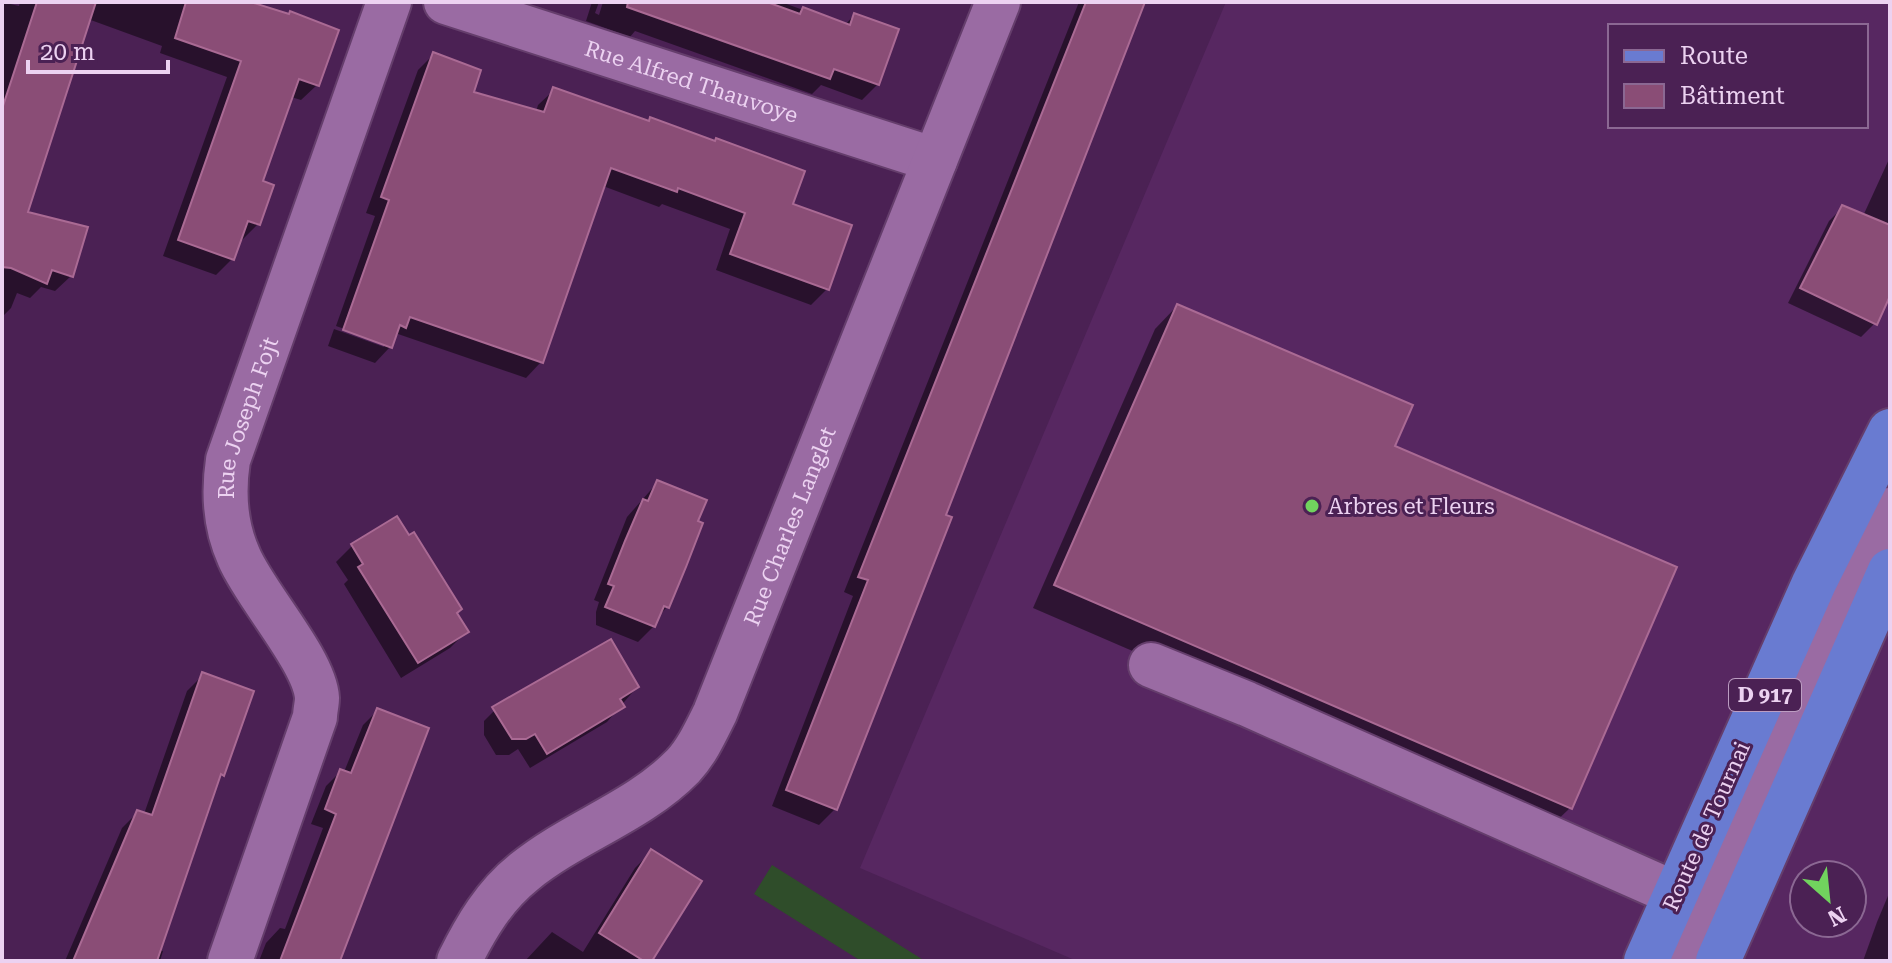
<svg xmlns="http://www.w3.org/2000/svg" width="1892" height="963" viewBox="0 0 1892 963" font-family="'Roboto Serif',serif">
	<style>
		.built { fill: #572761; fill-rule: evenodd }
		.green { fill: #2f4d2a }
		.shadow { fill: #0007 }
		.building { fill: #8a4d76; stroke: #aa6a94; stroke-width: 2 }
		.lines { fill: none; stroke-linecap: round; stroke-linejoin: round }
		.minor-casing { stroke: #653e6c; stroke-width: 48 }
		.major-casing { stroke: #653e6c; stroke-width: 48 }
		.minor { stroke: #9a6ba3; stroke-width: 44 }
		.major { stroke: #697bd1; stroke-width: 44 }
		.poi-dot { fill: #71d35e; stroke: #4b2154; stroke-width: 3 }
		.labels { text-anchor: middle; stroke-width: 6; stroke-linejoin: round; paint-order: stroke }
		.shield { fill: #4b2154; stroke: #bc9dc2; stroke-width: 2 }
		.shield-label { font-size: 20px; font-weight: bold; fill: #ecd2f1 }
		.street-label { font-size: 22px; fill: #ecd2f1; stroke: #4b2154 }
		.poi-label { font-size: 22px; fill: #ecd2f1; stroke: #4b2154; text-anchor: start }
	</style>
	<rect width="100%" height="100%" fill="#4b2154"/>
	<path class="built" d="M 1226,2 L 1890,2 L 1890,961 L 1077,961 L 860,868 ZM 1610,26 L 1866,26 L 1866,126 L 1610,126 ZM 1804,875 L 1852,875 L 1852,923 L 1804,923 Z"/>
	<path class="green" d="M 772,865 L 925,961 L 861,961 L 754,894 Z"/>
	<g class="shadow">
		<path d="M 2,2 L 19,6 L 20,2 L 245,2 L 317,85 L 301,100 L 291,97 L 260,182 L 258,224 L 242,240 L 240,239 L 232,259 L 216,275 L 163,256 L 227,77 L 160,53 L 162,46 L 88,19 L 25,213 L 71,276 L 55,291 L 41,287 L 30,298 L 17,293 L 11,308 L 2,317 Z"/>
		<path d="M 592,2 L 599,2 L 595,13 L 599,15 L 603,2 L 781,2 L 845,25 L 854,15 L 878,84 L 862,100 L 821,85 L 812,94 L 635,31 L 630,37 L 586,21 Z"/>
		<path d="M 1079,2 L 1141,2 L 943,516 L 835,809 L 819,825 L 772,806 L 853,596 L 844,592 Z"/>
		<path d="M 434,54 L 471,93 L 536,112 L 538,105 L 554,90 L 791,205 L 827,289 L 811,305 L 716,270 L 730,229 L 662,204 L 659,207 L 603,186 L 541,362 L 526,378 L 398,334 L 390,347 L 375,363 L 328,346 L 334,329 L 384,347 L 384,343 L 336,326 L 375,216 L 366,213 L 418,70 Z"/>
		<path d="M 1890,157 L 1890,291 L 1875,323 L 1861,337 L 1788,303 L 1829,221 L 1843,207 L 1863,216 Z"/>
		<path d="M 1177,306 L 1392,447 L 1570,808 L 1547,830 L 1033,608 L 1155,329 Z"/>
		<path d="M 657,483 L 667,607 L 658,617 L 654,626 L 638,642 L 596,625 L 596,612 L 599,602 L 594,600 L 627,517 Z"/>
		<path d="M 397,519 L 466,632 L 450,648 L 401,678 L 344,584 L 348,580 L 336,562 L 352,546 Z"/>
		<path d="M 203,675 L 222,774 L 217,780 L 159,950 L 163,951 L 160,961 L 65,961 L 122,828 L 138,812 L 144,814 L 187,691 Z"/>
		<path d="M 637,687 L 607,722 L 530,768 L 518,749 L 509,755 L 496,755 L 484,735 L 484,721 L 500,705 Z"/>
		<path d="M 378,710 L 338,961 L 259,961 L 266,943 L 280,928 L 285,929 L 323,828 L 311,824 L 326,786 L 341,771 L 344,772 L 363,725 Z"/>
		<path d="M 651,852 L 650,961 L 525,961 L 552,932 L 583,952 L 635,868 Z"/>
		<path d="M 1890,891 L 1890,961 L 1863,961 L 1877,922 Z"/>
	</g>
	<g class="building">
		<path d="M 37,2 L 96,2 L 28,212 L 88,227 L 73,277 L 52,270 L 47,284 L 11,268 L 2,267 L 2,109 Z"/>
		<path d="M 186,2 L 251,2 L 289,14 L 290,11 L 339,30 L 319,86 L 299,79 L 263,181 L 274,185 L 260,225 L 248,221 L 234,260 L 178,240 L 241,61 L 175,38 Z"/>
		<path d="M 628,2 L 767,2 L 800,14 L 803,7 L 850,25 L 854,13 L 899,29 L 879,85 L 834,69 L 830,79 L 627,7 Z"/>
		<path d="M 1086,2 L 1145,2 L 946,515 L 952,517 L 837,810 L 786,790 L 868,580 L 858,577 Z"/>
		<path d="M 433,52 L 481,70 L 474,92 L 544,112 L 553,87 L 649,121 L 650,117 L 715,141 L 716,138 L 805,171 L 793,204 L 852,225 L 829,290 L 730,254 L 745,213 L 678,188 L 677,192 L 611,168 L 543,363 L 410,317 L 406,328 L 400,325 L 392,348 L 343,330 L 389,200 L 381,197 Z"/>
		<path d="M 1842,205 L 1890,225 L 1890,296 L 1877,325 L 1800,288 Z"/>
		<path d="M 1177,304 L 1413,405 L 1395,446 L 1677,567 L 1572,809 L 1054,585 Z"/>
		<path d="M 657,480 L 707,500 L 698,521 L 703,523 L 686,567 L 669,608 L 664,606 L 655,627 L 605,607 L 614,586 L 608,584 L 625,541 L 643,499 L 648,501 Z"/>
		<path d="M 397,516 L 409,535 L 414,532 L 462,609 L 457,613 L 469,632 L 418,663 L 358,567 L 363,564 L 351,544 Z"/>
		<path d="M 611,639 L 639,687 L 620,699 L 625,707 L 547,754 L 535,734 L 526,739 L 512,739 L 492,707 Z"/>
		<path d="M 202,672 L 254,691 L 224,776 L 221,774 L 157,961 L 73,961 L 137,810 L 152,815 Z"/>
		<path d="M 377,708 L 429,728 L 340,961 L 280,961 L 336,814 L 325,809 L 340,769 L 351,773 Z"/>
		<path d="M 651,849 L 702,881 L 652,961 L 644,961 L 599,933 Z"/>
	</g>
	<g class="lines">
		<g class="minor-casing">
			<g id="minor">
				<path id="s1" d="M 446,2 L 935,160"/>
				<path d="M 1151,665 L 1247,704 L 1676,894"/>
				<path id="s2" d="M 230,961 L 315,717 C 315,711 317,704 317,698 C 315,661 255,595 239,557 C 225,526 223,493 228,460 L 389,2"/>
				<path id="s3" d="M 459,961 C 476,927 494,896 524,872 C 573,832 638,812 683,766 C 697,751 706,731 715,713 L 998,2"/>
				<path d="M 1690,961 L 1890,510"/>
			</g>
		</g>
		<g class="major-casing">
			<g id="major">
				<path d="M 1646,961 L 1814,583 L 1890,431"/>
				<path d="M 1718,961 L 1890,571"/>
			</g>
		</g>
		<use href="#minor" class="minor"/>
		<use href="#major" class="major"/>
	</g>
	<circle class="poi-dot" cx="1312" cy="506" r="8"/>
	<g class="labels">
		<rect class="shield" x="1729" y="679" width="72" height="32" rx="6"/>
		<g class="shield-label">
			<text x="1765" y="702">D 917</text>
		</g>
		<g class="street-label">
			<text dy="8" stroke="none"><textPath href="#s1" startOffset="258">Rue Alfred Thauvoye</textPath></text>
			<text dy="8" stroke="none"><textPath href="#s2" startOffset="584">Rue Joseph Fojt</textPath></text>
			<text dy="8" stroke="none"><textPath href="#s3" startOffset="566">Rue Charles Langlet</textPath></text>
			<text transform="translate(1706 826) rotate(-66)" y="8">Route de Tournai</text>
		</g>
		<g class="poi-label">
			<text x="1328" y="514">Arbres et Fleurs</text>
		</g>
	</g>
	<rect width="1892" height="963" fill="none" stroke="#ecd2f1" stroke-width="8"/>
	<rect x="1608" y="24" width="260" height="104" fill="#4b2154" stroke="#8b6893" stroke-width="2"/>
	<rect x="1624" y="50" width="40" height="12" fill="#697bd1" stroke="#8b6893" stroke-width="2"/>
	<text x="1680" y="64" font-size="24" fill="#ecd2f1">Route</text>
	<rect x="1624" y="84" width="40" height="24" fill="#8a4d76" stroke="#8b6893" stroke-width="2"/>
	<text x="1680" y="104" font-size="24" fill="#ecd2f1">Bâtiment</text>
	<g transform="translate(1828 899) rotate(153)"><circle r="38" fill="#4b2154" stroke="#8b6893" stroke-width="2"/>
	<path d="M0-6L14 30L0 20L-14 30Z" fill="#71d35e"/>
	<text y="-12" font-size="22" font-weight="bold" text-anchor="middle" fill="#ecd2f1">N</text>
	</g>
	<path d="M28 60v12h140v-12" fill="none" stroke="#ecd2f1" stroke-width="4"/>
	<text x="40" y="60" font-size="24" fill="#ecd2f1" stroke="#4b2154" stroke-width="6" paint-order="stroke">20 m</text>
</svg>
